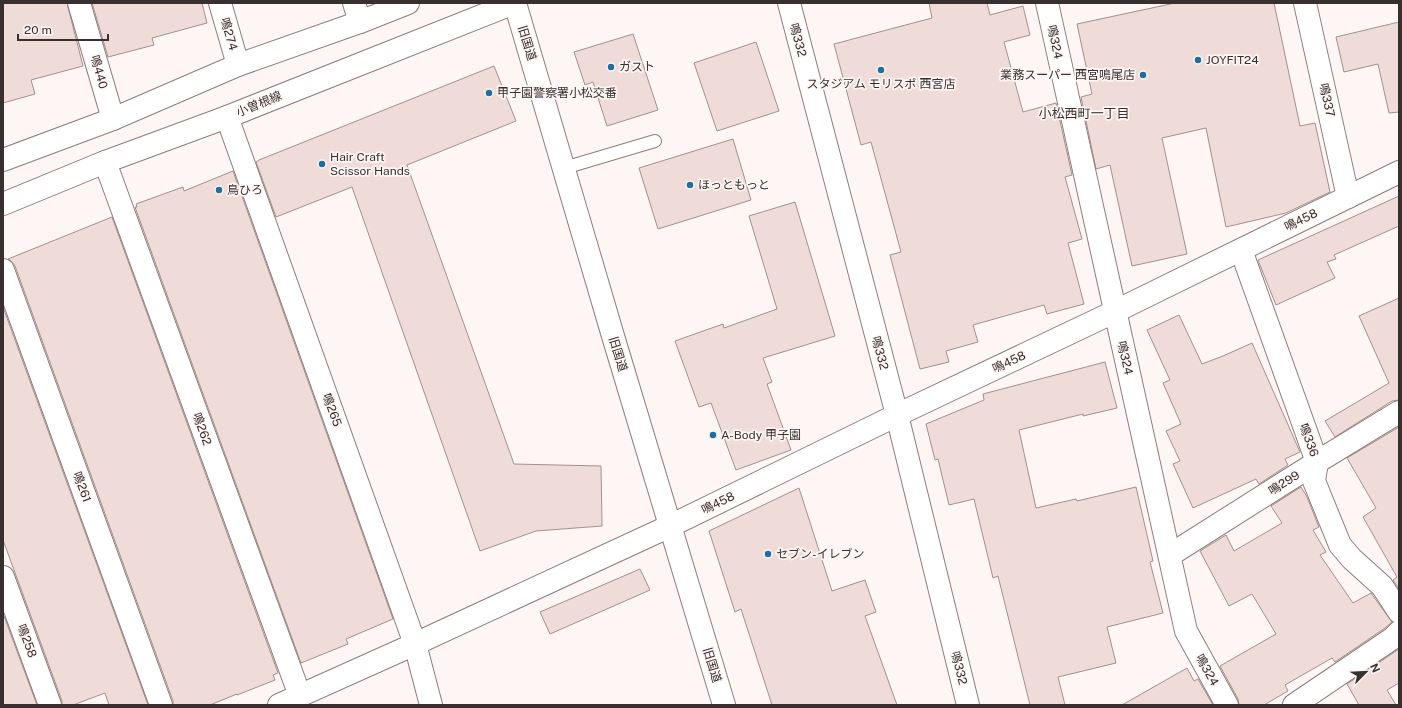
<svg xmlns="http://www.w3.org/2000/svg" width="1402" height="708" viewBox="0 0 1402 708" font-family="'Public Sans','Noto Sans JP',sans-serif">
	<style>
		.building { fill: #efdcd8; stroke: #a2908d }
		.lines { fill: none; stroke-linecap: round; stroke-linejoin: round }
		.lane-casing { stroke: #8e7d7a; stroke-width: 14 }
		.street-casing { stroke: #8e7d7a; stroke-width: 24 }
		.secondary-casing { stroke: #8e7d7a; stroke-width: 24 }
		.lane { stroke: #fff; stroke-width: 12 }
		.street { stroke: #fff; stroke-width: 22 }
		.secondary { stroke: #fff; stroke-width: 22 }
		.poi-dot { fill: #1f6ea0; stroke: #fef6f5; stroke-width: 1.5 }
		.labels { text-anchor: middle; stroke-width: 3.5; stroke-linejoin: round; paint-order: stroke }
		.street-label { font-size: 12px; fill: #38302f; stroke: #fef6f5 }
		.poi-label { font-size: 12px; fill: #38302f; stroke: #fef6f5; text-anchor: start }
		.neighbourhood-label { font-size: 13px; fill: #38302f; stroke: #fef6f5 }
	</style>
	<rect width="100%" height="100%" fill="#fef6f5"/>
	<g class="building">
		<path d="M 3,3 L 67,3 L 83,66 L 31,80 L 35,94 L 3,103 Z"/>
		<path d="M 92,3 L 202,3 L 207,23 L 152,38 L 154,45 L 108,57 Z"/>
		<path d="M 929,3 L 987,3 L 990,15 L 1023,6 L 1030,35 L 1004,42 L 1023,112 L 1056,103 L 1072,175 L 1065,177 L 1082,239 L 1068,243 L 1084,304 L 1047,314 L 1044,305 L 973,325 L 978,342 L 946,351 L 949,362 L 920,369 L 890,255 L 901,252 L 871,142 L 861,145 L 834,44 L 932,18 Z"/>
		<path d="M 1175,3 L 1274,3 L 1300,126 L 1315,123 L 1330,192 L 1286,213 L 1226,227 L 1206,128 L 1162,138 L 1187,254 L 1132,266 L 1110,165 L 1096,169 L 1081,97 L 1092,94 L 1077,24 Z"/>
		<path d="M 1399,22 L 1399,112 L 1389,113 L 1378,64 L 1344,72 L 1336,37 Z"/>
		<path d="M 633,34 L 658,110 L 607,126 L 593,82 L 585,85 L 574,52 Z"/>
		<path d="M 756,42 L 779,111 L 717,131 L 694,63 Z"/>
		<path d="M 494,66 L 516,121 L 407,165 L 514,464 L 601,466 L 602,526 L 536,531 L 480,551 L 352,187 L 276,217 L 256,162 L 259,160 Z"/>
		<path d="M 733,139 L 751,200 L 658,229 L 639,168 Z"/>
		<path d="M 233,171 L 393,619 L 346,639 L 348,644 L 301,663 L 135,207 L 137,207 L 136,204 L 183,187 L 184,191 Z"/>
		<path d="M 1399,196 L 1399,226 L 1334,255 L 1336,259 L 1327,262 L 1335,278 L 1276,305 L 1258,260 Z"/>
		<path d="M 795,202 L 835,336 L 763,358 L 772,382 L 767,384 L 791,450 L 736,470 L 711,403 L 699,407 L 675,341 L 723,324 L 724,328 L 777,309 L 749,216 Z"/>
		<path d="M 112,217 L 278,673 L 273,675 L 275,680 L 237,695 L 237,694 L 210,705 L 173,705 L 173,701 L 15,266 L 11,261 L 8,259 Z"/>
		<path d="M 1399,298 L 1399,400 L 1392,401 L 1335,437 L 1325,421 L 1389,383 L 1359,316 Z"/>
		<path d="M 3,307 L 148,705 L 109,705 L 105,693 L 73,705 L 62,705 L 62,701 L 3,540 Z"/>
		<path d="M 1179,315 L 1202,364 L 1223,356 L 1252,343 L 1300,452 L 1285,459 L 1288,465 L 1259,484 L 1256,479 L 1193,508 L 1173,464 L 1180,461 L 1166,431 L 1181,424 L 1163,383 L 1170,380 L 1147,330 Z"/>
		<path d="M 1105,362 L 1117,408 L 1083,416 L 1083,414 L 1019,430 L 1036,508 L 1076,499 L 1077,501 L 1136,487 L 1153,561 L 1150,562 L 1163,613 L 1107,627 L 1116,663 L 1058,677 L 1065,705 L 1030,705 L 998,576 L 993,578 L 974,499 L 949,505 L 938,459 L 935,460 L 926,424 L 984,400 L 983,394 Z"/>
		<path d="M 1399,427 L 1399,589 L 1393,580 L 1397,577 L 1363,517 L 1376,508 L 1347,458 Z"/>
		<path d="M 1301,487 L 1307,497 L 1319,527 L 1313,530 L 1326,552 L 1320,555 L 1353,603 L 1371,593 L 1392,622 L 1385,628 L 1335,662 L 1332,658 L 1285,685 L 1288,691 L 1264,705 L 1239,705 L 1238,699 L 1220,666 L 1276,634 L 1252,594 L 1229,606 L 1200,551 L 1226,535 L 1234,551 L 1282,523 L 1271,506 Z"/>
		<path d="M 799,488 L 832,591 L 865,580 L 876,612 L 865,616 L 897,705 L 772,705 L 741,609 L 735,612 L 709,531 Z"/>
		<path d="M 640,569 L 650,590 L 550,634 L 540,612 Z"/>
		<path d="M 4,616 L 37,705 L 3,705 L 3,617 Z"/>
		<path d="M 1399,649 L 1399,683 L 1387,690 L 1396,705 L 1359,705 L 1347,684 Z"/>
		<path d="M 1187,668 L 1194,681 L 1198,679 L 1213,705 L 1122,705 Z"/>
	</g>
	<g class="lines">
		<g class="lane-casing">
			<path id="lane" d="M 564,168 L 655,141"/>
		</g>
		<g class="street-casing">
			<g id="street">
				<path d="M 79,3 L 113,119"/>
				<path d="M 220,3 L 238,65"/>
				<path d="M 354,3 L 360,22"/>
				<path d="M 789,3 L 897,415 L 968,705"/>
				<path d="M 1047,3 L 1186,631 L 1227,705"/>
				<path d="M 1305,3 L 1348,197"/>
				<path d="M 227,117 L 415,644 L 431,705"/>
				<path d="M 105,162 L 300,696"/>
				<path d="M 1241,250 L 1317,462 L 1314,481 L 1340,545 L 1352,559 L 1382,586 L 1399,612"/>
				<path d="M 3,270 L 161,705"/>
				<path d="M 1170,555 L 1317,462 L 1399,412"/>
				<path d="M 3,577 L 50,705"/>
				<path d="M 279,705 L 415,644 L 670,526 L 897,415 L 1114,312 L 1399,172"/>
				<path d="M 1294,705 L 1393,638 L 1399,632"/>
			</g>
		</g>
		<g class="secondary-casing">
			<g id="secondary">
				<path d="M 515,3 L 613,336 L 724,705"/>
				<path d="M 3,160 L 113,119 L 238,65 L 360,22 L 408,3"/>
				<path d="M 3,204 L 105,162 L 227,117 L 514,3"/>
			</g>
		</g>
		<use href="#lane" class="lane"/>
		<use href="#street" class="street"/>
		<use href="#secondary" class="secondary"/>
	</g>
	<g class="poi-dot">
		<circle cx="1198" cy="60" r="4"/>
		<circle cx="611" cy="67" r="4"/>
		<circle cx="881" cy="70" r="4"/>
		<circle cx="1143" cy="75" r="4"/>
		<circle cx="489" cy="93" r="4"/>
		<circle cx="322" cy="164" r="4"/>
		<circle cx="690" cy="185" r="4"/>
		<circle cx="219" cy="190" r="4"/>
		<circle cx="713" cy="435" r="4"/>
		<circle cx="768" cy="554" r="4"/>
	</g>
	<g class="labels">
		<g class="street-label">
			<text transform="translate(229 34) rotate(74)" y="4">鳴274</text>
			<text transform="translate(798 40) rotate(75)" y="4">鳴332</text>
			<text transform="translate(1055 42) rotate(78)" y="4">鳴324</text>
			<text transform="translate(527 43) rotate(73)" y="4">旧国道</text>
			<text transform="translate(99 72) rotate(74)" y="4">鳴440</text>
			<text transform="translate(1327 100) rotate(78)" y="4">鳴337</text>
			<text transform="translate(259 104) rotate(-22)" y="4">小曽根線</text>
			<text transform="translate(1301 220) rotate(-26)" y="4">鳴458</text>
			<text transform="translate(880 353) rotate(75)" y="4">鳴332</text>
			<text transform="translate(618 354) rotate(73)" y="4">旧国道</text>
			<text transform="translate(1125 358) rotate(77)" y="4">鳴324</text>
			<text transform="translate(1009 362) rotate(-25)" y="4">鳴458</text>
			<text transform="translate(332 410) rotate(70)" y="4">鳴265</text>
			<text transform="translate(202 429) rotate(70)" y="4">鳴262</text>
			<text transform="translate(1309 440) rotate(70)" y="4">鳴336</text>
			<text transform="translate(1284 483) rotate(-32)" y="4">鳴299</text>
			<text transform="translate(82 487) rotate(70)" y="4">鳴261</text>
			<text transform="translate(718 503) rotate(-26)" y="4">鳴458</text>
			<text transform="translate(27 641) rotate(70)" y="4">鳴258</text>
			<text transform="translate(712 665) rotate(73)" y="4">旧国道</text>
			<text transform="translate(959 668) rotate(76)" y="4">鳴332</text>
			<text transform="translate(1207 670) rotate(61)" y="4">鳴324</text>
		</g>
		<g class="poi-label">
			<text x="1206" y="64">JOYFIT24</text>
			<text x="619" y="71">ガスト</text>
			<text x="1135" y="79" text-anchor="end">業務スーパー 西宮鳴尾店</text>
			<text x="881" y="88" text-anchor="middle">スタジアム モリスポ 西宮店</text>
			<text x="497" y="97">甲子園警察署小松交番</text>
			<text x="330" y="161">Hair Craft<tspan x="330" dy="14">Scissor Hands</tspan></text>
			<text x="698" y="189">ほっともっと</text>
			<text x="227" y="194">鳥ひろ</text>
			<text x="721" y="439">A-Body 甲子園</text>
			<text x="776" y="558">セブン-イレブン</text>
		</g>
		<g class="neighbourhood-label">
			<text x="1084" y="118">小松西町一丁目</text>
		</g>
	</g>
	<rect width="1402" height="708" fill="none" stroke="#38302f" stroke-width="8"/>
	<g transform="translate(1366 672) rotate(66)" stroke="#fef6f5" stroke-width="3" paint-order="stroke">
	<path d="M0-3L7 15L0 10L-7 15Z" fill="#38302f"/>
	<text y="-6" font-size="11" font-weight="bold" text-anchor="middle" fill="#38302f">N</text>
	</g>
	<path d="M18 34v6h90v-6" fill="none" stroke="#38302f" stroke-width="2"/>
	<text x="24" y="34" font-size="12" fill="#38302f" stroke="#fef6f5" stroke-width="3" paint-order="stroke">20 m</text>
</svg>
